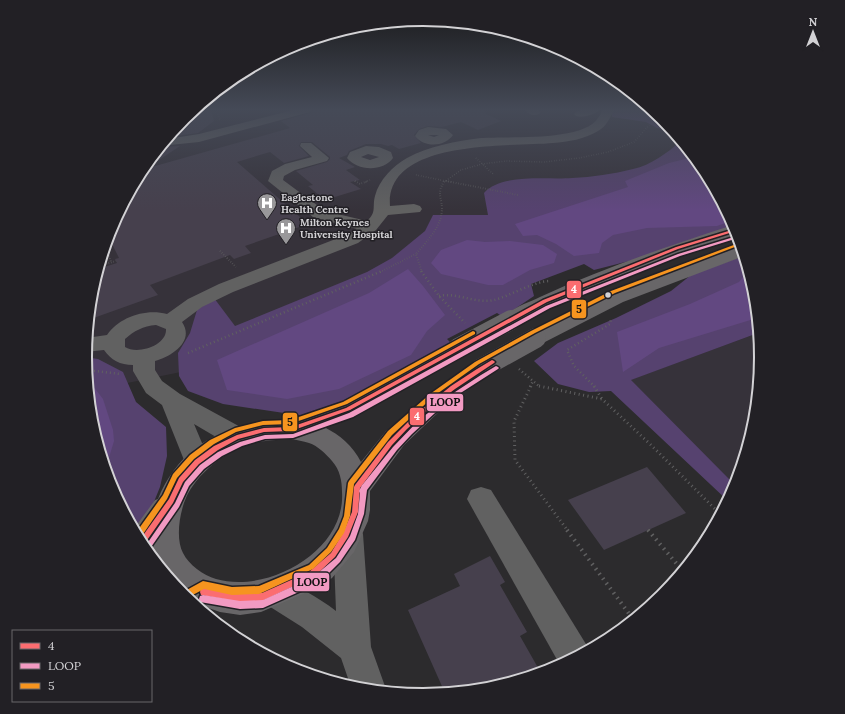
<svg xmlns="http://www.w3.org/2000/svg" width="845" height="714" viewBox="0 0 845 714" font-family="Lora,serif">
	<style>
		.built { fill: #36323a }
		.green { fill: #56426f }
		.forest { fill: #624881 }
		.building { fill: #46404d }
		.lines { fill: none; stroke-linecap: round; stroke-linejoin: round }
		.path-far4 { stroke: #606061; stroke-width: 1.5; stroke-dasharray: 0.5 2; stroke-linecap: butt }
		.path-far3 { stroke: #606061; stroke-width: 2; stroke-dasharray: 0.5 2; stroke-linecap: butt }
		.path-far2 { stroke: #606061; stroke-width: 2.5; stroke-dasharray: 1 3; stroke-linecap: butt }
		.path-far1 { stroke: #606061; stroke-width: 3; stroke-dasharray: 1 3.5; stroke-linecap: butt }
		.path { stroke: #606061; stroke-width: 4; stroke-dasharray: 1.5 4.5; stroke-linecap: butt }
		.minor { fill: #616161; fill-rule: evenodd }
		.highway { fill: #686668; fill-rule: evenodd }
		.highway-bridge { stroke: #686668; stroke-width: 20 }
		.bus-1-casing { stroke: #222025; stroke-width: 3 }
		.bus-2-casing { stroke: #222025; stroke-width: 3 }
		.bus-3-casing { stroke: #222025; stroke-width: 3 }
		.bus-1 { fill: #fb6d70; fill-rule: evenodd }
		.bus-2 { fill: #f29ac2; fill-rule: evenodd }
		.bus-3 { fill: #f6941f; fill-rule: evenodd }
		.bus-dot { fill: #d3d2d5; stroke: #222025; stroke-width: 1.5 }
		.labels { text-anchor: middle; stroke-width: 3; stroke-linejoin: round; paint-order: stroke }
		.far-poi-label { font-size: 10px; font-weight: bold; fill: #d3d2d5; stroke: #222025; text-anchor: start }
		.rim { fill: none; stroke: #d3d2d5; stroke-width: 2 }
		.line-badge { stroke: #222025; stroke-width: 1.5 }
		.badge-label { font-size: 11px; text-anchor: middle; font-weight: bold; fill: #fff }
		.pale-badge-label { font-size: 11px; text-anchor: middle; font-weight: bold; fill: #111 }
	</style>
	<rect width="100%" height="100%" fill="#2c2b2d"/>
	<g class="built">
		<path d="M 193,110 L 652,110 L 662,118 L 691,154 L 210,366 L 103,388 L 87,382 L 85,357 L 91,291 L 110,227 L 142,169 L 184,118 Z"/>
		<path d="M 758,333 L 760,357 L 754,423 L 735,485 L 630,380 Z"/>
	</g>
	<g class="green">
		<path d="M 612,110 L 652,110 L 662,118 L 671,130 L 657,128 L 646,122 L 612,117 Z"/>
		<path d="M 681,141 L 704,169 L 734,227 L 692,239 L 633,260 L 594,270 L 584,264 L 531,284 L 534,296 L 503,317 L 497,313 L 447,339 L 453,345 L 346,404 L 304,416 L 223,404 L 188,391 L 179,376 L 178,353 L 190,333 L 197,310 L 214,298 L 235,326 L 367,272 L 392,258 L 425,231 L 433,215 L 488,215 L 484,193 C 501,173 547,180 572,178 C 592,177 613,174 633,169 C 651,165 667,153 681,141 Z"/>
		<path d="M 743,256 L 754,291 L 758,333 L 631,380 L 735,485 L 727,500 L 611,391 L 589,392 L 558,384 L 534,361 L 558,343 L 616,318 L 671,291 L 691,275 Z"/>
		<path d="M 85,357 L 98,359 L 123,372 L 136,402 L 166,427 L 167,456 L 160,487 L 147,519 L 135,533 L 110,486 L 91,423 Z"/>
	</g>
	<g class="forest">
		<path d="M 693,157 L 704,169 L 731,221 L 717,226 L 647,228 L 613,235 L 602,243 L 599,253 L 574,256 L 556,244 L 537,235 L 523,236 L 515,224 L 628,187 L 625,181 L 669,163 Z"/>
		<path d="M 467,240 L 485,242 L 510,241 L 543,245 L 557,254 L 554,263 L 530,270 L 503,285 L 488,285 L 441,274 L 431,263 L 441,250 Z"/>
		<path d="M 408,269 L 423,286 L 445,315 L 427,331 L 411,355 L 339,389 L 287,399 L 227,390 L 217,360 L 369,293 Z"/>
		<path d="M 748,271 L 754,291 L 757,318 L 659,348 L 623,372 L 617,332 L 690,304 L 739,282 Z"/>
		<path d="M 86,377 L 103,399 L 113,430 L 114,441 L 105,471 L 91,423 Z"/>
	</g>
	<g class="building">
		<path d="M 193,110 L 211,110 L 214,121 L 198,133 L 168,137 L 184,118 Z"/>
		<path d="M 313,110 L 485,110 L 486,114 L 501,121 L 478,130 L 461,122 L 442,127 L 428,126 L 419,129 L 414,135 L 421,143 L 399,149 L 392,145 L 388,146 L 381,144 L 366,144 L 349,151 L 347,155 L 339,158 L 355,167 L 346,170 L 360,180 L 350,182 L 361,189 L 325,200 L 308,186 L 313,185 L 296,171 L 327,162 L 330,159 L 330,157 L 312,142 L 301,142 L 299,146 L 309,156 L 284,163 L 270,152 L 237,162 L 308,224 L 245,246 L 251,253 L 234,259 L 230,255 L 150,285 L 158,295 L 88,320 L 91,291 L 98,269 L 117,263 L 115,259 L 119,258 L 108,236 L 110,227 L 141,170 L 290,128 L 281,121 L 310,113 Z"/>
		<path d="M 180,146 L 150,166 L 147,163 L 159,147 Z"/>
		<path d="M 647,467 L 686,513 L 604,550 L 568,500 Z"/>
		<path d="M 490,556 L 505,582 L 500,585 L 527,632 L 520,636 L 541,673 L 488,689 L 445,693 L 408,610 L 460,586 L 454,574 Z"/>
	</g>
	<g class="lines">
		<g class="path-far4">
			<path d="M 218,114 L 220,120"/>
			<path d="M 476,158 L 493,174"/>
			<path d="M 416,175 L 451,182"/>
			<path d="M 355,181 L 356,182"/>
			<path d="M 365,182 L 370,180"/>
			<path d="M 444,182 L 461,170 L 482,164 L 506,161 L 544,162 L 579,158 L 608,152 L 634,142 L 651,123 L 652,114 L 644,110"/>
		</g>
		<g class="path-far3">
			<path d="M 355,181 L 360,184 L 368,181"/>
			<path d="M 446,181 L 518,195"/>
			<path d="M 105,244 L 111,262"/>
			<path d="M 220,251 L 236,267"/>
			<path d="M 99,266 L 116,261"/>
			<path d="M 380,272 L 416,254"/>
			<path d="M 422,272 L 416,254 C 427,241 442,227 442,208 C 441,194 437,195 444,181"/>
		</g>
		<g class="path-far2">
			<path d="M 421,271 L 439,296 L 465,323"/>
			<path d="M 439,296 C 457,292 475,304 494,300 C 510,296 534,281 550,281"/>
			<path d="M 188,353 L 382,271"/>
			<path d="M 519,369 L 540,387"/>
			<path d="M 86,370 L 121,374"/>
			<path d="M 530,387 L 533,381"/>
			<path d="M 595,387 L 574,366 L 567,350 L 610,324 L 611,319"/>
		</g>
		<g class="path-far1">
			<path d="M 531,386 L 514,421 L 515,460 L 568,531"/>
			<path d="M 539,386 L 602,399 L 651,445 L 720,514"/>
			<path d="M 594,386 L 602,399"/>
			<path d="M 648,530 L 649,531"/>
		</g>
		<g class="path">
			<path d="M 567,530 L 633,619"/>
			<path d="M 648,530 L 682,570"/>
		</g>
		<g class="minor">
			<path d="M 293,110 L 312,110 L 310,112 L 199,142 L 160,146 L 167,139 L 199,134 Z"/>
			<path d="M 525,110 L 539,110 L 541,112 L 539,114 C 534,116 529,115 525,110 Z"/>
			<path d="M 581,110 L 599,110 C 594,115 583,118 576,116 L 574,114 L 576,112 Z"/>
			<path d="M 602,110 L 614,110 C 609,119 607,126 598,131 C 585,139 568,142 553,143 C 512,147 385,138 390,206 L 414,204 L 420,206 L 422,209 L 420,212 L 388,215 L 376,230 L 358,243 L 233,292 L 202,307 L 182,322 C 195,341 172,356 155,361 L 155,370 L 162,381 L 180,394 L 246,430 L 250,437 L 246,444 L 237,447 L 228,444 L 194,424 L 210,462 L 206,470 L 197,473 L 188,470 L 162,405 L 146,393 L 133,371 L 133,365 C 120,365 111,360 104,350 L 85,352 L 86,338 L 107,335 C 119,317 146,308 167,314 L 188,299 L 219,284 L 346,235 L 357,229 L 313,217 L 268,181 L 272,171 L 285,164 L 312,157 L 300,146 L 301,143 L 311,143 L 329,158 L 327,161 L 295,170 L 284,176 L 283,180 L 325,211 L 367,221 C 377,212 372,207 375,196 C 379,180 393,166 407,158 C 429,146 456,141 481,138 C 507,136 583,142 598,118 C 600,116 601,113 602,110 ZM 156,325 L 166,329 C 167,346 137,355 125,347 L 125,339 C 134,331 143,326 156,325 Z"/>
			<path d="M 428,127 L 446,129 L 453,135 C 445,147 424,148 415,136 L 419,130 ZM 428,135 L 439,135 L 434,137 Z"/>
			<path d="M 366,146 L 379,147 L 391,152 L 393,158 C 383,172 357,171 347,158 L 350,152 ZM 368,154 L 379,157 L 370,160 L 361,157 Z"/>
			<path d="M 481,487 L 491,490 L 589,649 L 560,665 L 467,499 L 471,490 Z"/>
			<path d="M 348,520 L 358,524 L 363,534 L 371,647 L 387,692 L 351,687 L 341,658 L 302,627 L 264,603 L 259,592 L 264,581 L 275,576 C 296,585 318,597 336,611 L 333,534 L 338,524 Z"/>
		</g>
		<g class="highway">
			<path d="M 730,226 L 734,226 L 737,235 C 661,259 588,287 518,325 L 511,327 L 504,325 L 501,320 C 508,309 528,303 540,297 C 601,269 665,247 730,226 Z"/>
			<path d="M 740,246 L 744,256 L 623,302 L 543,343 L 536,345 L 529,343 L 525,338 L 529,333 L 609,294 Z"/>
			<path d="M 458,341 L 466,343 L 469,348 L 466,353 L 357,416 L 324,427 C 340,435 353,446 361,462 L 386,431 L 428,395 L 472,363 L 480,361 L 488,363 L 491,369 L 488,375 L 444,407 L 404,445 L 370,491 L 370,510 L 368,521 L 354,552 L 332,578 L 319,587 L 261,612 L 240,615 L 220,612 L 197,604 L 183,596 L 155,561 L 152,553 L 150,555 L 141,545 L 133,530 L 155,500 L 158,499 C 175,457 208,432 253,423 C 266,420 280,422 292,419 C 307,415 323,409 338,403 C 351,398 363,390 376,383 C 400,370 425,356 450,343 ZM 291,439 C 297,440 303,441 309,443 C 318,446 326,454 332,461 C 340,470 342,481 342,492 C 346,551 268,594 216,579 C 203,575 189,565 183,553 C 174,536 181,502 192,487 C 202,472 217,460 232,451 C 250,441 271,440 291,439 Z"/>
		</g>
		<g class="highway-bridge">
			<path d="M 458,348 L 511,320"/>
			<path d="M 480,369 L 536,338"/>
		</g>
		<g class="bus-1-casing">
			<g id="bus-1">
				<path d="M 735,229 L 736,231 L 678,249 L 547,302 L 350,410 L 291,431 L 264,432 L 238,439 L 218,450 L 199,464 L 183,482 L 173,503 L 143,546 L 141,545 L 139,541 L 169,499 L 179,478 L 195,460 L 214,446 L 237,435 L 264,428 L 291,427 L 346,408 L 543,300 L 676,247 Z"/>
				<path d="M 492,360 L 494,361 L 495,362 L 494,363 L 455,389 L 430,408 L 407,429 L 392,445 L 360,488 L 358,512 L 348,537 L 335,557 L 315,576 L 262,601 L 240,602 L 201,595 L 200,592 L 201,589 L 204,588 L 240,594 L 262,593 L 309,572 L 331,553 L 343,533 L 352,512 L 354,487 L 355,485 L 388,442 L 415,415 L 451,386 L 477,369 Z"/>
			</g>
		</g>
		<g class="bus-2-casing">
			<g id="bus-2">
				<path d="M 737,236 L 738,238 L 680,256 L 550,308 L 353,417 L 293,438 L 265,439 L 242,446 L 222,456 L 204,469 L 189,486 L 179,507 L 149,550 L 147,551 L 144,548 L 175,503 L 185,482 L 200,465 L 218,452 L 240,442 L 265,435 L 293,434 L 349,413 L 546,306 L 678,254 Z"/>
				<path d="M 496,366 L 498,367 L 499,368 L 498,369 L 459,394 L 435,413 L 412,434 L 397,450 L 367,490 L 364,514 L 355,540 L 340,562 L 319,583 L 263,608 L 240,609 L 200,602 L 199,599 L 200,596 L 203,595 L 240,601 L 263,600 L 313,577 L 336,558 L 350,536 L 358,514 L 360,493 L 359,491 L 362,485 L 363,484 L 393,447 L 419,420 L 455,392 L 481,375 Z"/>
			</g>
		</g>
		<g class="bus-3-casing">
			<g id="bus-3">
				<path d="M 739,243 L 740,245 L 615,293 L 535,333 L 479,364 L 434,396 L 392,435 L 354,484 L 350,516 L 344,533 L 331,552 L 313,569 L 259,594 L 232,595 L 204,589 L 187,598 L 182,595 L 183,592 L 203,581 L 232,587 L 259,586 L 309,565 L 327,548 L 339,529 L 344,516 L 348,483 L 349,481 L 388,431 L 430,394 L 475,362 L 531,331 L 611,291 Z"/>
				<path d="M 473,331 L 475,332 L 475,334 L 347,404 L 290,424 L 263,425 L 236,432 L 214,444 L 194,459 L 177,478 L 167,499 L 139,540 L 135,534 L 163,495 L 173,474 L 190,455 L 210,440 L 235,428 L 263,421 L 290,420 L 343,402 Z"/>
			</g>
		</g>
		<use href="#bus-1" class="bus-1"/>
		<use href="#bus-2" class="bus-2"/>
		<use href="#bus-3" class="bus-3"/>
	</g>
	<linearGradient id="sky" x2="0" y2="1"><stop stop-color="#181819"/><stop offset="0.52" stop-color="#454a57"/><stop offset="1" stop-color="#454a57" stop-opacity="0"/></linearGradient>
	<rect width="845" height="210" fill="url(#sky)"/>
	<defs>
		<g id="hospital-pin" transform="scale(1)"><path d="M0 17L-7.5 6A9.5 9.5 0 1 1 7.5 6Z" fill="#99989a" stroke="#222025"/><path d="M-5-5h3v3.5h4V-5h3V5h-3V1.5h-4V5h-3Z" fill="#fff"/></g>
	</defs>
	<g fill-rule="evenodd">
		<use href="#hospital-pin" x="267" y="203"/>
		<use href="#hospital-pin" x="286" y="228"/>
	</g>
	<circle class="bus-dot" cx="608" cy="295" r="3.5"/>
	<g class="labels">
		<g class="far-poi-label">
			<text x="281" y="201">Eaglestone<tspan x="281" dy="12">Health Centre</tspan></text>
			<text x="300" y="226">Milton Keynes<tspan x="300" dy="12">University Hospital</tspan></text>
		</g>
	</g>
	<path d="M0 0H845V714H0ZM92 357a331 331 0 1 1 662 0a331 331 0 1 1-662 0Z" fill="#222025" fill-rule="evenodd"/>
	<path class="rim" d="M92 357a331 331 0 1 1 662 0a331 331 0 1 1-662 0Z"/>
	<g class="line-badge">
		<rect x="566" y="280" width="16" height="19" rx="4" fill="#fb6d70"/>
		<rect x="571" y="299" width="16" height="20" rx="4" fill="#f6941f"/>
		<rect x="426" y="393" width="38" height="19" rx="4" fill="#f29ac2"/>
		<rect x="409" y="407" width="16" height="19" rx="4" fill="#fb6d70"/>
		<rect x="282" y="412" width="16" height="20" rx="4" fill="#f6941f"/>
		<rect x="293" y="572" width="37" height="20" rx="4" fill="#f29ac2"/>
	</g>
	<g class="badge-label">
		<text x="574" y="293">4</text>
		<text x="417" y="420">4</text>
	</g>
	<g class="pale-badge-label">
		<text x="579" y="313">5</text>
		<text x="445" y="406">LOOP</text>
		<text x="290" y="426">5</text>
		<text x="312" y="586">LOOP</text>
	</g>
	<rect x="12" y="630" width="140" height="72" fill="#222025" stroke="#69676b"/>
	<rect x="20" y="643" width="20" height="6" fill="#fb6d70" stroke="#69676b"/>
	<text x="48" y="650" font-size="12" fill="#d3d2d5">4</text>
	<rect x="20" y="663" width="20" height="6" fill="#f29ac2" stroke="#69676b"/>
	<text x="48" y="670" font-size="12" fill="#d3d2d5">LOOP</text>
	<rect x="20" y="683" width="20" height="6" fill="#f6941f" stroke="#69676b"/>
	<text x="48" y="690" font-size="12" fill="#d3d2d5">5</text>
	<g transform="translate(813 32)" stroke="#222025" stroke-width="3" paint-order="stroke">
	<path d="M0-3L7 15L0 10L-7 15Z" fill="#d3d2d5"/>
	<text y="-6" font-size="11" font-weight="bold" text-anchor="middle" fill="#d3d2d5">N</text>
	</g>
</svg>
